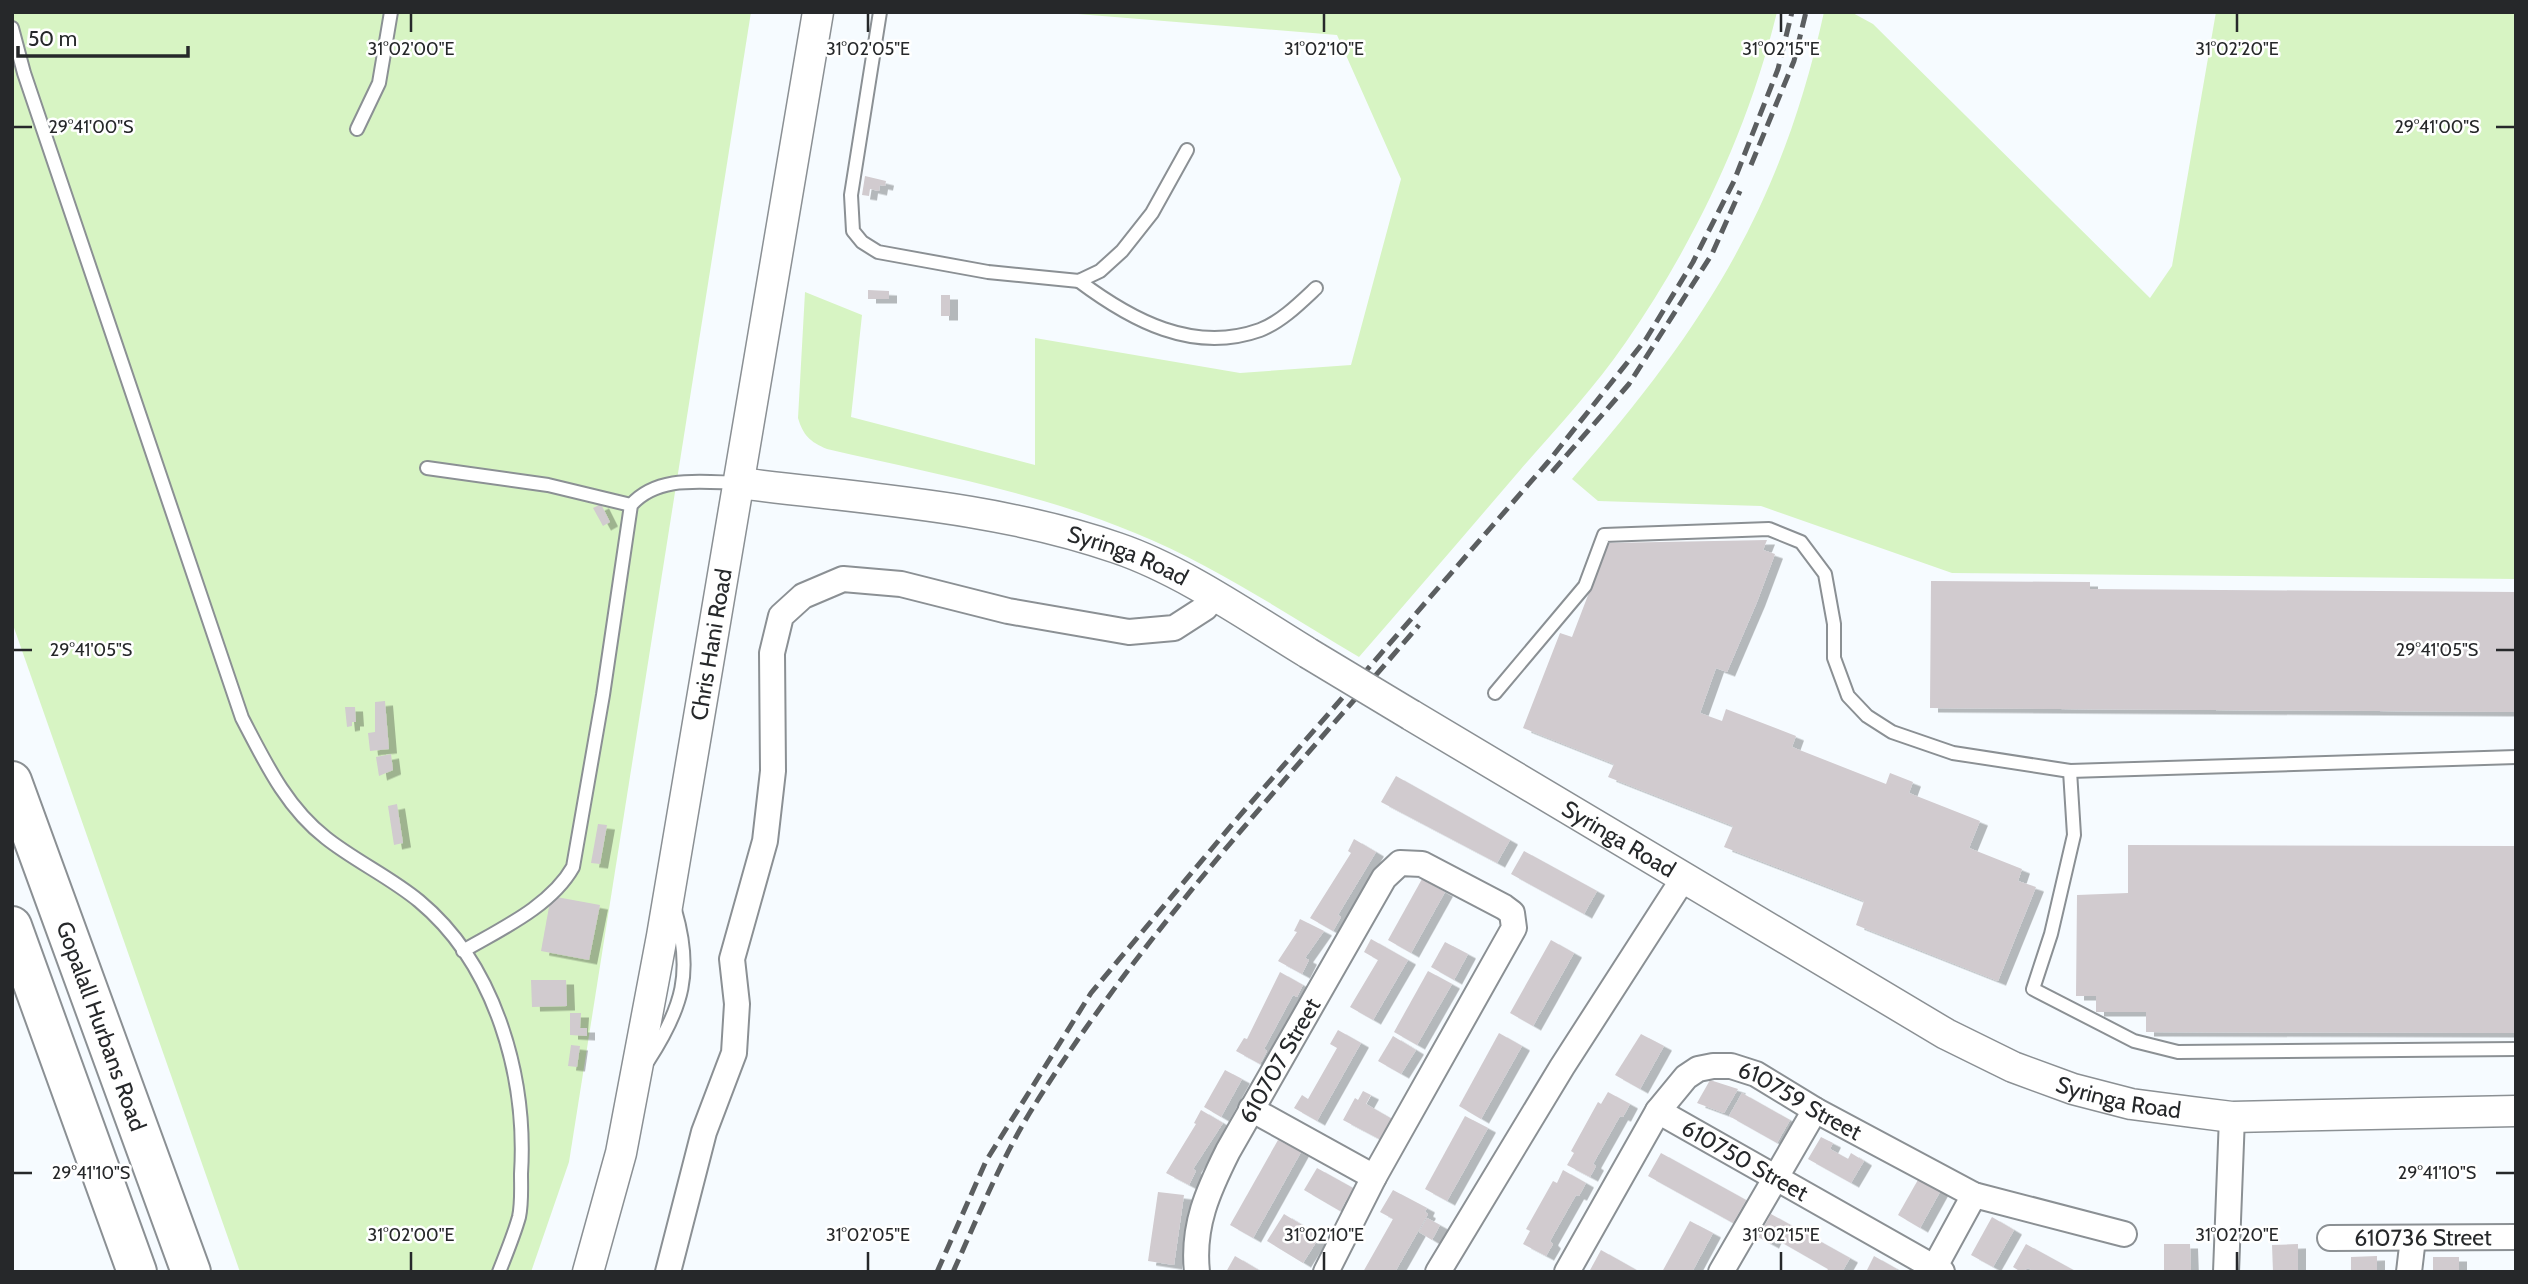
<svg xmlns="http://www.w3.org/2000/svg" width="2528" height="1284" viewBox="0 0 2528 1284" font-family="Cabin,sans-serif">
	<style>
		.green { fill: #d7f4c3 }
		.building { fill: #d1cbcf; filter: url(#shadow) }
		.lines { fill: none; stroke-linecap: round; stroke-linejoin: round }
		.service-casing { stroke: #8b9094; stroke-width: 16 }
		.minor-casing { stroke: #8b9094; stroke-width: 28 }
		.tertiary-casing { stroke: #8b9094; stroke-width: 33 }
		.motorway-casing { stroke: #8b9094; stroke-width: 42 }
		.service { stroke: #fff; stroke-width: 12 }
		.minor { stroke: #fff; stroke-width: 24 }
		.tertiary { stroke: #fff; stroke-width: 30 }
		.motorway { stroke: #fff; stroke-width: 38 }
		.rail { stroke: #5b5e60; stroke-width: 5; stroke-dasharray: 14 7; stroke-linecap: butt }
		.tertiary-bridge-casing { stroke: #8b9094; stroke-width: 33; stroke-linecap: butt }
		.tertiary-bridge { stroke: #fff; stroke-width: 30 }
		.ticks { fill: none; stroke: #26282a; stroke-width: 2.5 }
		.labels { text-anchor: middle; stroke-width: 5; stroke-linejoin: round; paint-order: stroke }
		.street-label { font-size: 23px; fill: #26282a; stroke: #fff }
		.ticks-label { font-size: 18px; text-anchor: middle; fill: #26282a; stroke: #fff; stroke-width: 5; stroke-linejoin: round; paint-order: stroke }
	</style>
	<defs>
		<filter id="shadow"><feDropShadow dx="8" dy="4.5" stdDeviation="0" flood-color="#0004"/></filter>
	</defs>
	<rect width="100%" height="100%" fill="#f6fbff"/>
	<g class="green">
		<path d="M 12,12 L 751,12 L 569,1162 L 531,1272 L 240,1272 L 12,622 Z"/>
		<path d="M 1053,12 L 1777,12 C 1748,131 1695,242 1626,342 C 1595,387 1557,428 1521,469 C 1467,532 1413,595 1359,657 C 1286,614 1214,565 1135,533 C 1037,492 930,473 827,449 C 810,442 803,435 798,418 L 805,292 L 862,315 L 851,417 L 1035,465 L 1035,338 L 1240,373 L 1351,365 L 1401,179 L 1337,35 Z"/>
		<path d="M 1824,12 L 1851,12 L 1873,24 L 2150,298 L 2172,266 L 2216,12 L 2516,12 L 2516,579 L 1952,573 L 1761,506 L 1598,501 L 1572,479 C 1702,330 1781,209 1824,12 Z"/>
	</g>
	<g class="building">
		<path d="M 865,176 L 886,181 L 885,186 L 880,185 L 879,191 L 870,189 L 869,196 L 862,195 Z"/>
		<path d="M 868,290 L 889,291 L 889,299 L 868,299 Z"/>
		<rect x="941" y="295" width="9" height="21"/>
		<path d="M 601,504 L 610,522 L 603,526 L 593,508 Z"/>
		<path d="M 1767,540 L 1763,550 L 1775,554 L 1757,602 L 1727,672 L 1716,668 L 1700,713 L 1722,721 L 1726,709 L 1796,736 L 1792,747 L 1886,784 L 1890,773 L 1913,782 L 1909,793 L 1980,821 L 1969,848 L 2022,869 L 2018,881 L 2036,887 L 1998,981 L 1856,925 L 1864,901 L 1724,847 L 1733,826 L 1608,777 L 1614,764 L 1523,728 L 1560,633 L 1572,637 L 1608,543 Z"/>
		<path d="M 1931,581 L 2090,582 L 2090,589 L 2516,592 L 2516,712 L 1930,708 Z"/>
		<path d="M 385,701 L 389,749 L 370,751 L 368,733 L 375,732 L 375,702 Z"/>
		<path d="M 345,707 L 355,707 L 356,722 L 352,722 L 352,726 L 347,727 Z"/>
		<path d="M 391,754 L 393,770 L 379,776 L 376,757 Z"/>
		<path d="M 1396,776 L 1510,840 L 1497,863 L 1381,802 Z"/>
		<path d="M 397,804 L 403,843 L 394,845 L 388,806 Z"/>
		<path d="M 598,824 L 607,825 L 600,864 L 591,863 Z"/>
		<path d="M 1354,839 L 1376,852 L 1338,915 L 1341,917 L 1333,931 L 1310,918 L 1351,853 L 1348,851 Z"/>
		<path d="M 2128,845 L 2516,846 L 2516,1033 L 2146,1032 L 2146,1012 L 2096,1012 L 2096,996 L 2076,996 L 2077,895 L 2128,893 Z"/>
		<path d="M 1524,851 L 1597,891 L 1584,914 L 1511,874 Z"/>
		<path d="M 1422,879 L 1445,892 L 1411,953 L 1388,940 Z"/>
		<path d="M 551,896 L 600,905 L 589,960 L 541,951 Z"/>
		<path d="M 1300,919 L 1324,931 L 1305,958 L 1309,960 L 1302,974 L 1278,961 L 1297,932 L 1294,931 Z"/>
		<path d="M 1371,939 L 1408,960 L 1373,1020 L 1350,1007 L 1378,960 L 1364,952 Z"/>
		<path d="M 1551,940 L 1574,953 L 1533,1026 L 1510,1013 Z"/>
		<path d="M 1445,942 L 1468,954 L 1454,980 L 1431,967 Z"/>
		<path d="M 1428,971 L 1452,984 L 1417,1045 L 1394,1032 Z"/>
		<path d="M 1280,972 L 1303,985 L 1297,997 L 1293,995 L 1264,1049 L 1267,1051 L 1260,1064 L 1236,1051 L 1244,1038 L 1247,1039 Z"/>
		<path d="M 531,980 L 566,980 L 567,1006 L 532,1007 Z"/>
		<path d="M 570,1013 L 581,1013 L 580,1028 L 587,1028 L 587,1036 L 570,1035 Z"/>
		<path d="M 1338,1030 L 1361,1043 L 1317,1121 L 1294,1108 L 1302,1095 L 1308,1099 L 1337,1048 L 1330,1044 Z"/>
		<path d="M 1499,1033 L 1522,1046 L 1481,1119 L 1459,1106 Z"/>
		<path d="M 1641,1034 L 1664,1046 L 1640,1089 L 1615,1075 Z"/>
		<path d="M 1393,1036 L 1416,1050 L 1401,1074 L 1378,1061 Z"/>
		<path d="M 571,1045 L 580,1046 L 577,1067 L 568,1066 Z"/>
		<path d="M 1225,1070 L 1242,1079 L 1221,1117 L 1204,1107 Z"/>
		<path d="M 1710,1080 L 1738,1089 L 1724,1113 L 1697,1103 Z"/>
		<path d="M 1363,1091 L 1371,1095 L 1366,1104 L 1392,1119 L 1381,1140 L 1343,1120 L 1355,1098 L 1358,1100 Z"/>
		<path d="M 1608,1092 L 1630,1104 L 1623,1117 L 1620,1116 L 1593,1164 L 1596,1166 L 1590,1177 L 1567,1165 L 1574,1153 L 1571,1151 L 1598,1102 L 1601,1104 Z"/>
		<path d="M 1742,1093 L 1790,1120 L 1777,1143 L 1729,1116 Z"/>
		<path d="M 1201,1110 L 1223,1123 L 1193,1169 L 1196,1171 L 1189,1185 L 1166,1173 L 1196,1124 L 1194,1123 Z"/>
		<path d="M 1465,1116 L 1488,1128 L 1447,1201 L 1425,1189 Z"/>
		<path d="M 1821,1137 L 1833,1143 L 1830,1149 L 1848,1159 L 1851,1153 L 1864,1161 L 1851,1183 L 1808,1159 Z"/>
		<path d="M 1278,1140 L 1301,1152 L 1253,1238 L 1230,1225 Z"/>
		<path d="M 1661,1153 L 1746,1200 L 1733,1223 L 1648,1176 Z"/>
		<path d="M 1317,1168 L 1353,1188 L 1340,1211 L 1304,1190 Z"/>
		<path d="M 1563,1170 L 1586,1183 L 1579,1196 L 1576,1195 L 1550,1241 L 1553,1244 L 1546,1256 L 1523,1244 L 1530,1231 L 1526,1229 L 1553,1181 L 1557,1183 Z"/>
		<path d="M 1919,1178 L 1941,1190 L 1920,1228 L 1898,1215 Z"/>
		<path d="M 1393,1190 L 1427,1208 L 1425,1212 L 1428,1214 L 1395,1272 L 1363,1272 L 1393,1219 L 1380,1212 Z"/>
		<path d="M 1158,1192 L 1184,1195 L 1174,1265 L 1148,1261 Z"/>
		<path d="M 1284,1214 L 1320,1236 L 1303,1263 L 1267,1241 Z"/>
		<path d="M 1771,1214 L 1850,1258 L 1842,1272 L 1826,1272 L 1828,1269 L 1774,1238 L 1771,1244 L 1758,1237 Z"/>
		<path d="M 1992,1217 L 2014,1230 L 1993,1267 L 1971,1255 Z"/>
		<path d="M 1427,1218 L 1440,1225 L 1432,1240 L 1419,1232 Z"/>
		<path d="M 1690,1221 L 1713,1233 L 1692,1272 L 1662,1272 Z"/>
		<path d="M 2026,1244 L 2077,1272 L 2035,1272 L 2028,1268 L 2021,1272 L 2013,1267 Z"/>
		<path d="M 2164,1244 L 2190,1244 L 2191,1272 L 2164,1272 Z"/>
		<path d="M 2298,1244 L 2298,1272 L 2273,1272 L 2272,1245 Z"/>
		<path d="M 1601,1250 L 1640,1272 L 1589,1272 Z"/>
		<path d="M 1235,1256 L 1262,1272 L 1226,1272 Z"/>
		<path d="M 1874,1256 L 1897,1269 L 1895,1272 L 1866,1272 Z"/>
		<path d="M 2377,1256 L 2377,1272 L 2351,1272 L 2351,1257 Z"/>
		<rect x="2433" y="1257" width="26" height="15"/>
	</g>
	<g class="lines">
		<g class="service-casing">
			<g id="service">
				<path d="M 880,12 L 851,195 L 853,231 L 862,242 L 878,252 L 988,272 L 1079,281 L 1100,271 L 1122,251 L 1152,213 L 1187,150"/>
				<path d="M 12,28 L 24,73 L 242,718 C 265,762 286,807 326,838 C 355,861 390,877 419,901 C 496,965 527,1077 521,1174 C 521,1188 522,1203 519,1217 C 514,1235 506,1254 499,1272"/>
				<path d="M 357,129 L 379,83 L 391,12"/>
				<path d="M 1079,281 C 1131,320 1193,354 1260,330 C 1281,322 1300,303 1316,288"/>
				<path d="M 427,468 L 548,485 L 631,505"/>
				<path d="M 1495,693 L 1585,586 L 1604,535 L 1769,529 L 1801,542 L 1825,574 L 1834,624 L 1834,658 L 1848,696 L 1867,716 L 1892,732 L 1953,753 L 2070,771 L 2516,757"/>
				<path d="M 2070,771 L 2074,835 L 2051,934 L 2033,989 L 2134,1041 L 2178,1052 L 2516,1049"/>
				<path d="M 463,951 C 501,929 551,906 573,867 L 603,695 L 631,505 C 658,475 701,482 738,483"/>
				<path d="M 648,1061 C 683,1007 693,972 675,910"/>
			</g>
		</g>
		<g class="minor-casing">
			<g id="minor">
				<path d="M 1251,1109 L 1374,1177"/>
				<path id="s1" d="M 1658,1111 L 1942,1272"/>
				<path id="s2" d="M 2330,1238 L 2516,1237"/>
				<path d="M 668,1272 L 704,1132 L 734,1053 L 737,1004 L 732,959 L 765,841 L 773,771 L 772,653 L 781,616 L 803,596 L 843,579 L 901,584 L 1008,611 L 1129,632 L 1174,628 L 1205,608 L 1215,596"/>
				<path id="s3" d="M 1197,1272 C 1192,1226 1208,1191 1228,1151 L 1384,878 L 1400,863 L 1422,864 L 1504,907 L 1512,913 L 1514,928 L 1374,1177 L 1326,1272"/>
				<path d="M 1438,1272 L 1562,1067 L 1683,879"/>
				<path id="s4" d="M 1567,1272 L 1658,1111 L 1686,1077 L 1698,1069 L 1713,1066 L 1731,1066 L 1756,1074 L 1815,1110 L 1974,1195 L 2124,1234"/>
				<path d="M 1721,1272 L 1815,1110"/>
				<path d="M 1932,1272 L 1974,1195"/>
				<path d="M 2226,1272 L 2232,1117"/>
				<path d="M 2409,1272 L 2413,1238"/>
			</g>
		</g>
		<g class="tertiary-casing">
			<g id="tertiary">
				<path id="s5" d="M 739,483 C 865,499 996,506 1117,548 C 1182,570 1249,617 1308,653"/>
				<path id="s6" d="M 1411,715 L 1946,1034 L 2013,1067 L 2073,1089 L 2131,1104 L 2192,1112 L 2232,1117 L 2516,1111"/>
				<path id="s7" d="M 588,1272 L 621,1153 L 662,936 L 818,12"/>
			</g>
		</g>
		<g class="motorway-casing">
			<g id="motorway">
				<path id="s8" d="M 12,781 L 191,1272"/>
				<path d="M 12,926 L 137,1272"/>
			</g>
		</g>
		<use href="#service" class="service"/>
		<use href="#minor" class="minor"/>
		<use href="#tertiary" class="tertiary"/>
		<use href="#motorway" class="motorway"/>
		<g class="rail">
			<path d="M 1751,165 L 1794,61 L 1806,12"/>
			<path d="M 1552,472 L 1629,384 L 1712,254 L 1740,191"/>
			<path d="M 937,1272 L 986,1161 L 1091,993 L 1235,821 L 1548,462 L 1646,339 L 1693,262 L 1734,181 L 1778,69 L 1792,12"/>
			<path d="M 953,1272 C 977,1219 999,1164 1029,1114 C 1138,937 1284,783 1419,625"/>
		</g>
		<g class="tertiary-bridge-casing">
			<path id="tertiary-bridge" d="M 1308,653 L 1411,715"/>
		</g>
		<use href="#tertiary-bridge" class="tertiary-bridge"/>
	</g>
	<path class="ticks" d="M 411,14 L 411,32M 868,14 L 868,32M 1324,14 L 1324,32M 1781,14 L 1781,32M 2237,14 L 2237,32M 14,127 L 32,127M 2496,127 L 2514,127M 14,650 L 32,650M 2496,650 L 2514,650M 14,1173 L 32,1173M 2496,1173 L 2514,1173M 411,1252 L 411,1270M 868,1252 L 868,1270M 1324,1252 L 1324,1270M 1781,1252 L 1781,1270M 2237,1252 L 2237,1270"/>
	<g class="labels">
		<g class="street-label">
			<text dy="8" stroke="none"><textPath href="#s5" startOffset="397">Syringa Road</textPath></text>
			<text dy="8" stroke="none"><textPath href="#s7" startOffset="640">Chris Hani Road</textPath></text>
			<text dy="8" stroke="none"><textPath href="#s6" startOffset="242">Syringa Road</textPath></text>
			<text dy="8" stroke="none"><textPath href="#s8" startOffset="261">Gopalall Hurbans Road</textPath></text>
			<text dy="8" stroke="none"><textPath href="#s3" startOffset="231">610707 Street</textPath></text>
			<text dy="8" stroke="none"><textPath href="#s6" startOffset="808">Syringa Road</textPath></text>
			<text dy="8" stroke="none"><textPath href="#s4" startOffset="354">610759 Street</textPath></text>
			<text dy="8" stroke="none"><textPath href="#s1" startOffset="100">610750 Street</textPath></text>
			<text dy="8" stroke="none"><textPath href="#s2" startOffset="93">610736 Street</textPath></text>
		</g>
	</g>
	<g class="ticks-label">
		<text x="411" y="55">31°02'00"E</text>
		<text x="868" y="55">31°02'05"E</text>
		<text x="1324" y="55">31°02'10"E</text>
		<text x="1781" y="55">31°02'15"E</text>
		<text x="2237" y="55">31°02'20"E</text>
		<text x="91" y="133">29°41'00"S</text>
		<text x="2437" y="133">29°41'00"S</text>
		<text x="91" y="656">29°41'05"S</text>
		<text x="2437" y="656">29°41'05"S</text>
		<text x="91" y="1179">29°41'10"S</text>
		<text x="2437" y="1179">29°41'10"S</text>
		<text x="411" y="1241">31°02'00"E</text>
		<text x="868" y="1241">31°02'05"E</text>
		<text x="1324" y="1241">31°02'10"E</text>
		<text x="1781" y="1241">31°02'15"E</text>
		<text x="2237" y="1241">31°02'20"E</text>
	</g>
	<rect width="2528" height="1284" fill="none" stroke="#26282a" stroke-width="28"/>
	<path d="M18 46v10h170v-10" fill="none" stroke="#26282a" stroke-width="3.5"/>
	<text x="28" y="46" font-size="21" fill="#26282a" stroke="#ffffff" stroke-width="5" paint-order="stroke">50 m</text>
</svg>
